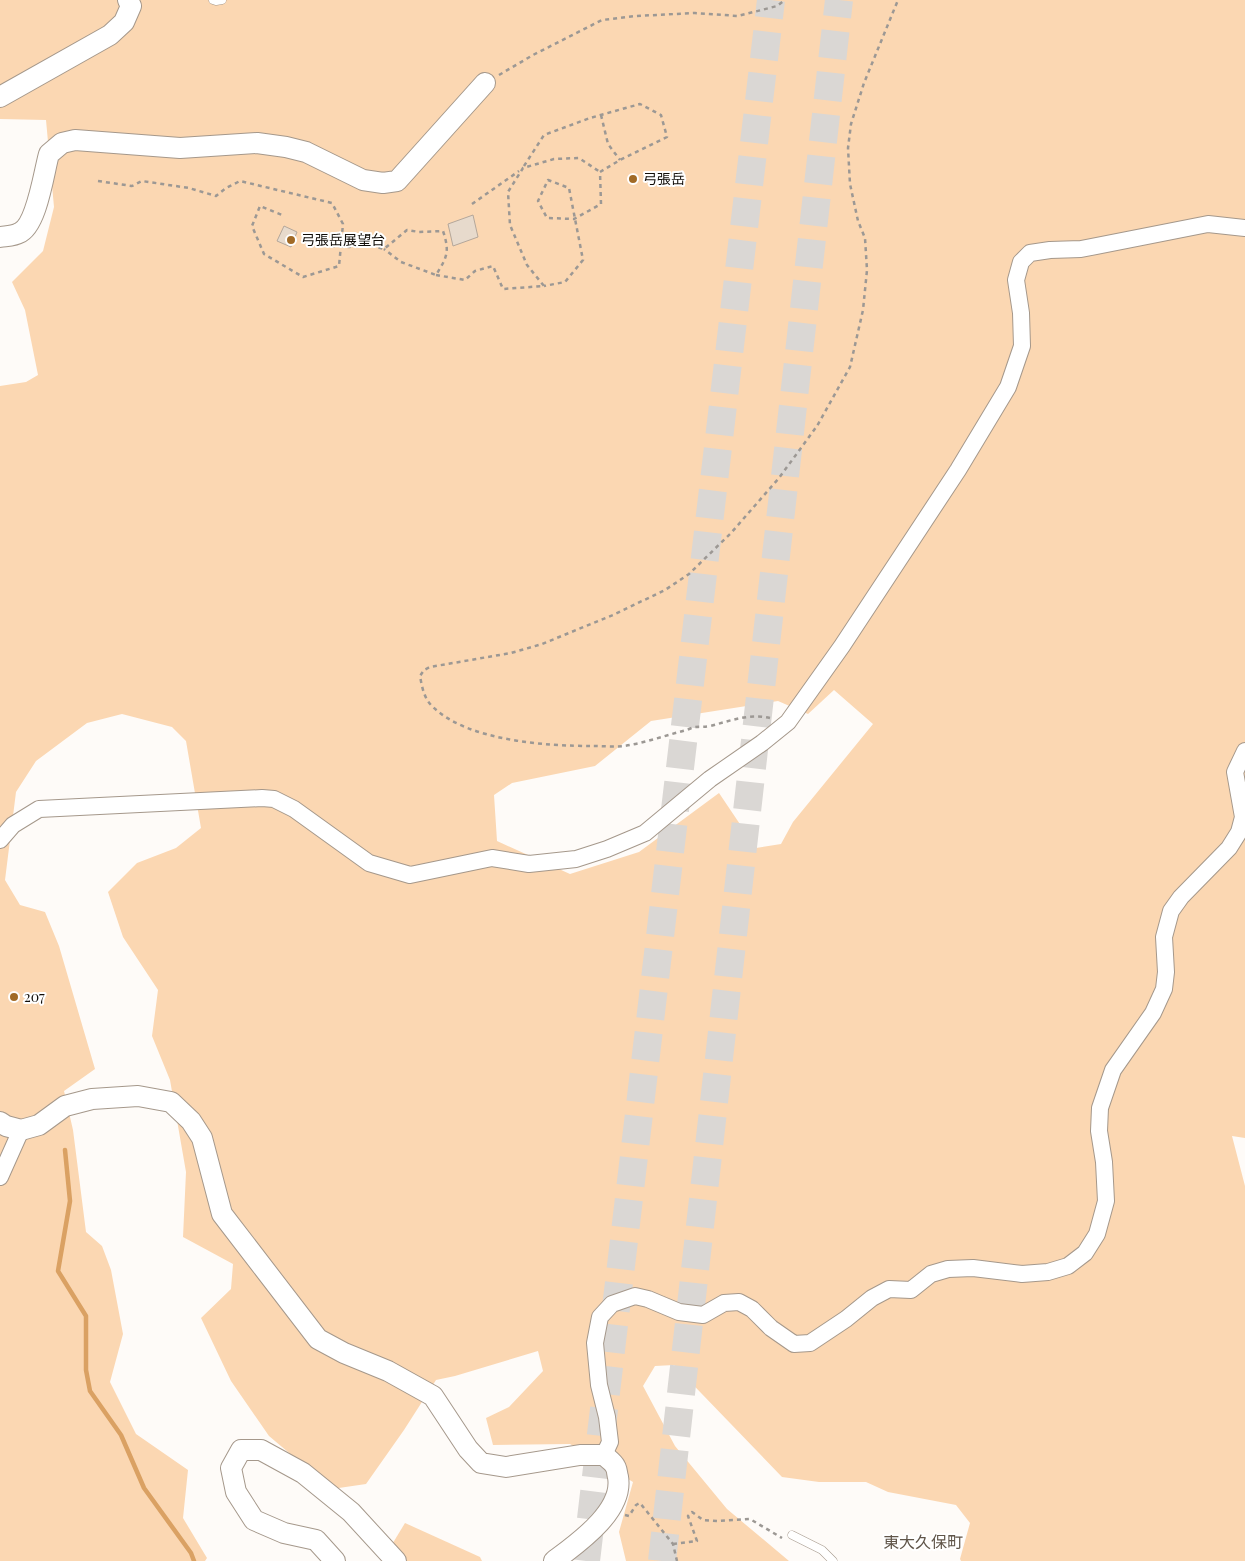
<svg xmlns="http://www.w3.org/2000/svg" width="1245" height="1561" viewBox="0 0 1245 1561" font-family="'Playfair Display','Noto Sans JP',serif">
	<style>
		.green { fill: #fbd7b2; fill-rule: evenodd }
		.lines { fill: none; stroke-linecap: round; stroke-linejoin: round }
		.stream { stroke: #daa163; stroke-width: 4.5 }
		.building { fill: #e7dacc; stroke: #b4a79a }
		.motorway-tunnel { stroke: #dad7d4; stroke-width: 28; stroke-dasharray: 28 14; stroke-linecap: butt }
		.service-casing { stroke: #a5988b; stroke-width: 9 }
		.minor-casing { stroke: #a5988b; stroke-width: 18 }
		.tertiary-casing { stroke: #a5988b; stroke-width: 22 }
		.path { stroke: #9c9894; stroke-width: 2.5; stroke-dasharray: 4 4; stroke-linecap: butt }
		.service { stroke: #fff; stroke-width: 8 }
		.minor { stroke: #fff; stroke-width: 16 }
		.tertiary { stroke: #fff; stroke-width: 20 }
		.poi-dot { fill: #a16a26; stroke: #fff; stroke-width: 2 }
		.labels { text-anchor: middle; stroke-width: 4; stroke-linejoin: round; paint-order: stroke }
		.poi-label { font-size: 14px; fill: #110d08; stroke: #fff; text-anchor: start }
		.quarter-label { font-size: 16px; fill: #605549; stroke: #fff }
	</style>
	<rect width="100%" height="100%" fill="#fefbf8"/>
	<g class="green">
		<path d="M 0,0 L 1245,0 L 1245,1138 L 1232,1136 L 1245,1186 L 1245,1561 L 961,1561 L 960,1559 L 970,1523 L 956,1505 L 888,1492 L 866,1482 L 819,1482 L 782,1477 L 674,1365 L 655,1366 L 643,1386 L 675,1446 L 727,1509 L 789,1561 L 626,1561 L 619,1532 L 633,1482 L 570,1444 L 493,1445 L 486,1418 L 509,1407 L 543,1371 L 538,1351 L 455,1376 L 436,1380 L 404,1430 L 366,1484 L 332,1489 L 269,1436 L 231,1381 L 201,1318 L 231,1289 L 233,1264 L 183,1237 L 186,1172 L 170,1080 L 152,1036 L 158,990 L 123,937 L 108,892 L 137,863 L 176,848 L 201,828 L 186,741 L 172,727 L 122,714 L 87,723 L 36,761 L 16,792 L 5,880 L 20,905 L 45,912 L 59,946 L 95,1069 L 64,1091 L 73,1130 L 86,1232 L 102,1246 L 111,1270 L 123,1334 L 110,1382 L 136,1434 L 188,1470 L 183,1518 L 207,1558 L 205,1561 L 0,1561 L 0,386 L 26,382 L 38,375 L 25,310 L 12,282 L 43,251 L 54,207 L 46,120 L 0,119 ZM 834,690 L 873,724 L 793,822 L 781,844 L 756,848 L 719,793 L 639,852 L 570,874 L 497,841 L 494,795 L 512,783 L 595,766 L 651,721 L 778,701 L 808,714 Z"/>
		<path d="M 405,1523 L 480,1557 L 482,1561 L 382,1561 Z"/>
	</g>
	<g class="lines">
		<path class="stream" d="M 65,1150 L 70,1201 L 58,1271 L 86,1316 L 86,1370 L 90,1391 L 121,1435 L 144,1488 L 191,1553 L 194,1561"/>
	</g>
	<g class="building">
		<path d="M 473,215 L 478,237 L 453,246 L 448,224 Z"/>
		<path d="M 284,226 L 297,232 L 291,247 L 277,241 Z"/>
	</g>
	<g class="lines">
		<g class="motorway-tunnel">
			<path d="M 586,1561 L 771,0"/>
			<path d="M 662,1561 L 839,0"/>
		</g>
		<g class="service-casing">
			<g id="service">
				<path d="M 213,0 L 216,1 L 222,0"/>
				<path d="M 792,1535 L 822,1550 L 833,1561"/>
			</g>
		</g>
		<g class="minor-casing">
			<g id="minor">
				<path d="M 0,840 L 13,825 L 39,809 L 262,798 L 274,799 L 294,809 L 369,863 L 410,875 L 492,858 L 529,864 L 576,859 L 607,849 L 645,833 L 710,779 L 762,743 L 788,722 L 842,646 L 958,470 L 1008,387 L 1022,346 L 1021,313 L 1016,280 L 1021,262 L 1030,253 L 1050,250 L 1081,249 L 1208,224 L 1245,228"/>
				<path d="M 0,1177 L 21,1130"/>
				<path d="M 604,1455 L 610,1442 L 607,1417 L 599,1385 L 595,1343 L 600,1317 L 612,1304 L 635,1296 L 648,1299 L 679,1312 L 703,1315 L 724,1303 L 739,1302 L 752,1309 L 771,1328 L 794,1344 L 810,1343 L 846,1319 L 872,1298 L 889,1289 L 911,1290 L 931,1274 L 948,1269 L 973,1268 L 1022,1274 L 1048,1272 L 1068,1266 L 1085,1253 L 1097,1234 L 1106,1201 L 1104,1162 L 1099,1131 L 1100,1108 L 1113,1070 L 1153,1013 L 1164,989 L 1166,972 L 1164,937 L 1171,911 L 1181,897 L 1229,848 L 1239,832 L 1243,817 L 1235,772 L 1245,751"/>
			</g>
		</g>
		<g class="tertiary-casing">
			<g id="tertiary">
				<path d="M 0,97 L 110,35 L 124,22 L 131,6 L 128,0"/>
				<path d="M 0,237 C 6,236 14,236 19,233 C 37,226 44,171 49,154 L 62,143 L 75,140 L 180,148 L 257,143 L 286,147 L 306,152 L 363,180 L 383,183 L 397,181 L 485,83"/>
				<path d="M 0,1122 L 6,1126 L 21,1130 L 39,1125 L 65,1106 L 92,1099 L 138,1096 L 171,1102 L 191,1121 L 202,1138 L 222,1214 L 318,1339 L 344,1353 L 388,1371 L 433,1396 L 468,1449 L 481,1463 L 506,1467 L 580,1455 L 604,1455 C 607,1458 613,1462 615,1466 C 617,1468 617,1474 618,1477 C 624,1511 578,1543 554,1561"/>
				<path d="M 335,1561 L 316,1540 L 284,1533 L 254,1520 L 236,1492 L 231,1468 L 241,1450 L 261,1450 L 303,1473 L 351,1512 L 396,1561"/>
			</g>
		</g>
		<g class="path">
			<path d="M 499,75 L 533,55 L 602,20 L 636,16 L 695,13 L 738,16 L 777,6 L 785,0"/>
			<path d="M 601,115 L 608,144 L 620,160"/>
			<path d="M 524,166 L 544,135 L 590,118 L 640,104 L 661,115 L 667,137 L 620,160 L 600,172 L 601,204 L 574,219 L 547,218 L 538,201 L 548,180 L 569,188 L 583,260 L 565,282 L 544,286"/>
			<path d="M 98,181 L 132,186 L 142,181 L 189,188 L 216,196 L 226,188 L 240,181 L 332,203 L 343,224 L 339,266 L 303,277 L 264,254 L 252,226 L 260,206 L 282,215"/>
			<path d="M 472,204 L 519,171"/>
			<path d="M 309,236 L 332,246 L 349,247 L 369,245 L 384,249 L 407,230 L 419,232 L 443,231 C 450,252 447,257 436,275 L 401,262 L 384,249"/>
			<path d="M 436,275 L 465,280 L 475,271 L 493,266 L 503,289 L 544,286 L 527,265 L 510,225 L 508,192 L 523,168 L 554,159 L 579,158 L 600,172"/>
			<path d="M 770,718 C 749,713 730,721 710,726 C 700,728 696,725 687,730 C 666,735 645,743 624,746 C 614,747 603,746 593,746 C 546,746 468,741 433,707 C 424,699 422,687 420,676 L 424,670 L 430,667 L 511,653 L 542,644 L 613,615 L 665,590 L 689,574 L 731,533 L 779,478 L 817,426 L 850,367 L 863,310 L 867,270 L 865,238 L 858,221 L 850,184 L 848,148 L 851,124 L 864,83 L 898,0"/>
			<path d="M 625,1515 L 629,1516 L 636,1505 L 640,1503 L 673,1544 L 677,1561"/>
			<path d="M 673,1544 L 697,1541 L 688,1516 L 692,1512 L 703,1520 L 718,1521 L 750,1519 L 782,1538"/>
		</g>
		<use href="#service" class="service"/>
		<use href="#minor" class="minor"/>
		<use href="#tertiary" class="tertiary"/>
	</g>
	<g class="poi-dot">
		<circle cx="633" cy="179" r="5"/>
		<circle cx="291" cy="240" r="5"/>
		<circle cx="14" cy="997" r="5"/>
	</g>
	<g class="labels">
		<g class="poi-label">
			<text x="643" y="184">弓張岳</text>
			<text x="301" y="245">弓張岳展望台</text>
			<text x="24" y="1002">207</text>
		</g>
		<g class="quarter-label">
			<text x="923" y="1548">東大久保町</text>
		</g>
	</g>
</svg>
